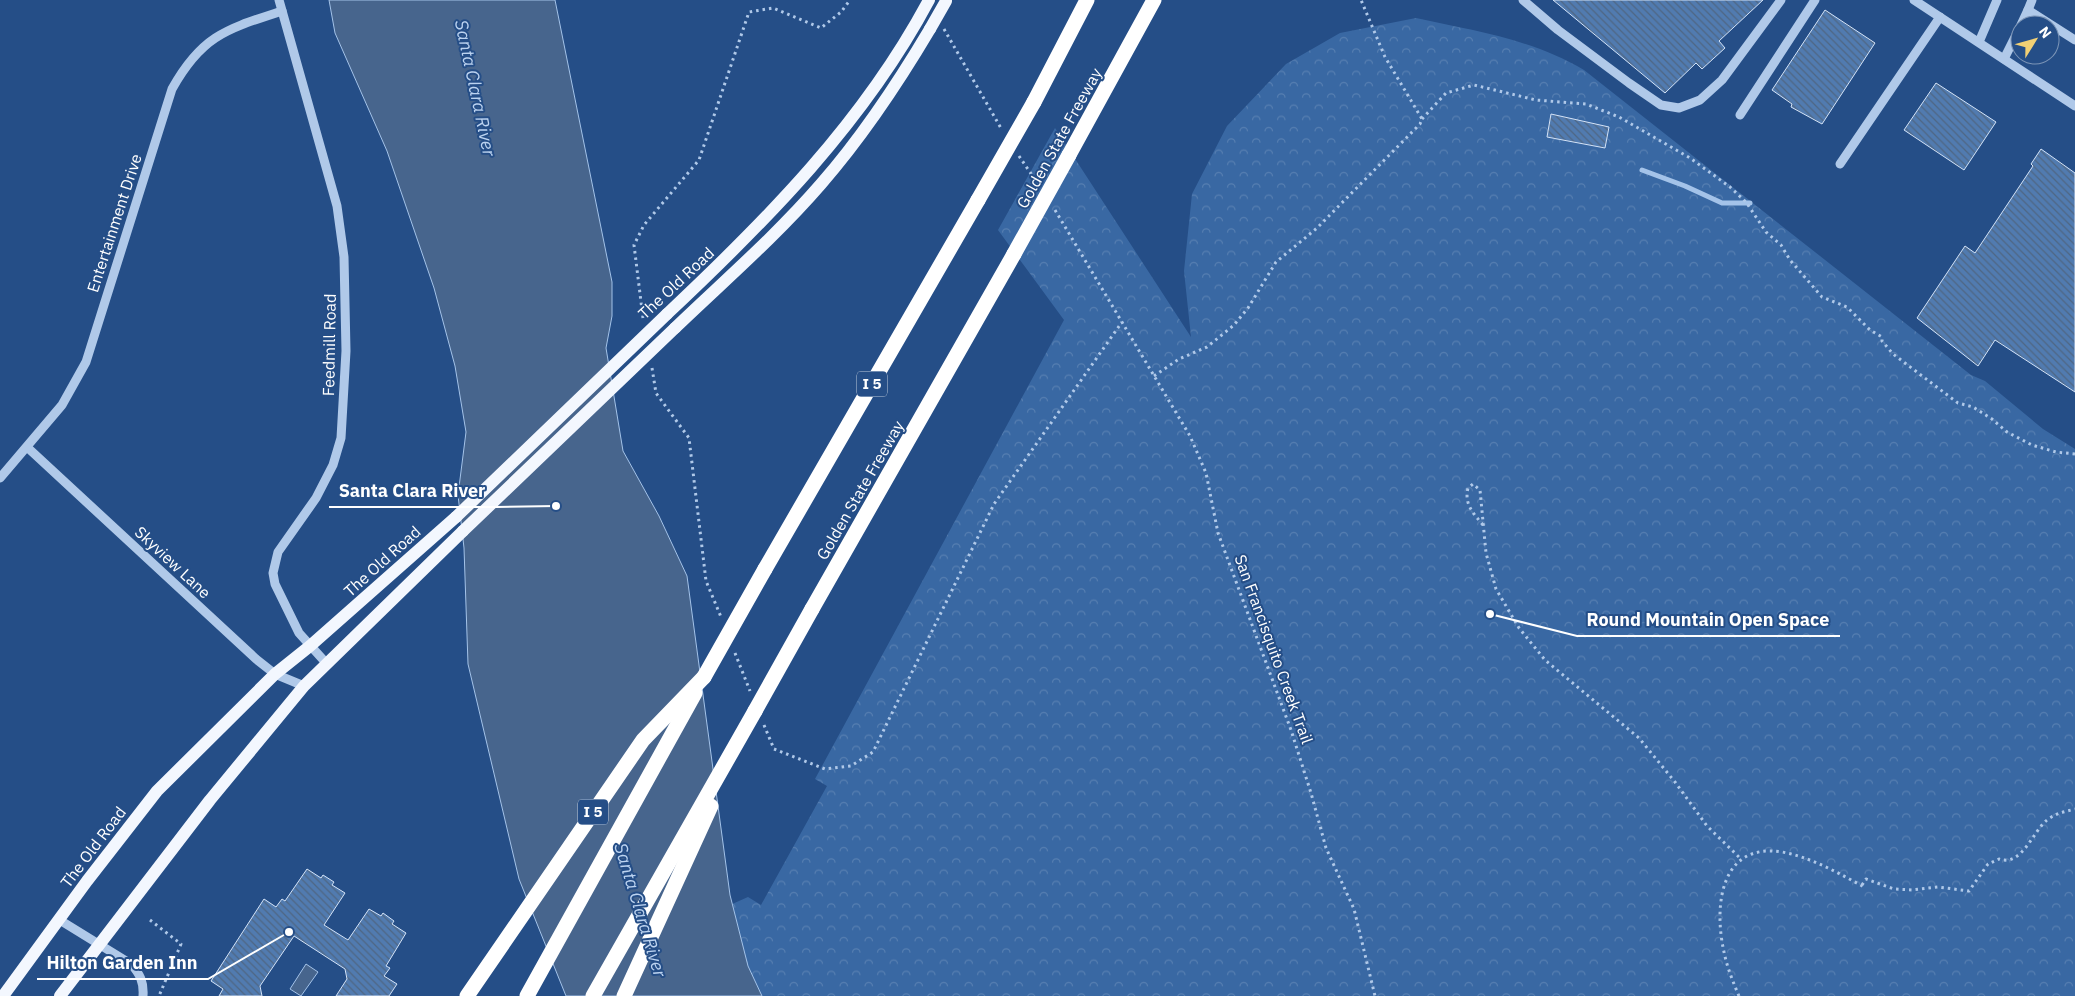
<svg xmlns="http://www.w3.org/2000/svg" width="2075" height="996" viewBox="0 0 2075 996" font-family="'IBM Plex Sans',sans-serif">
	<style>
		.forest { fill: url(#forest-crowns) }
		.water { fill: #47658d; stroke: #a4c3e9 }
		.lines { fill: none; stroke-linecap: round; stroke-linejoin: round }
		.stream { stroke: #a4c3e9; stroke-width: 5 }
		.building { fill: url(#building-back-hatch); stroke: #d4e3f7 }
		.path { stroke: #b0c9e9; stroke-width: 3; stroke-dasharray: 2.5 4; stroke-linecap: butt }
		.minor { stroke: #b0c9e9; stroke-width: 9 }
		.major { stroke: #f3f7fe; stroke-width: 12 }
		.highway { stroke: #fff; stroke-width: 15 }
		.major-bridge { stroke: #f3f7fe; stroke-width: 12 }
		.highway-bridge { stroke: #fff; stroke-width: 15 }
		.labels { text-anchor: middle; stroke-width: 4; stroke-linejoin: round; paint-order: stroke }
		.shield { fill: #254e87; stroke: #becadb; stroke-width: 1 }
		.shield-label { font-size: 15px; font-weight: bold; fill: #fff }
		.street-label { font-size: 16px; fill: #fff; stroke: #254e87 }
		.water-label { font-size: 18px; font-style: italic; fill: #bcd3f0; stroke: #254e87 }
		.leader { fill: none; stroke: #fff; stroke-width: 2 }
		.callout-dot { fill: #fff; stroke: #254e87; stroke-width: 2 }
		.callout-label { font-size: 18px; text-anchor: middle; font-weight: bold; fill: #fff; stroke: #254e87; stroke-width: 4; stroke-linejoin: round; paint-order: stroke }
	</style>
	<defs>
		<pattern id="forest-crowns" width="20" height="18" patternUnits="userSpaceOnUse" patternTransform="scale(1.25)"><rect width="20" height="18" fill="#3968a3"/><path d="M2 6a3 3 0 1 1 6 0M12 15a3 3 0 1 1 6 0" fill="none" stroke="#577fb1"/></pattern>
		<pattern id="building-back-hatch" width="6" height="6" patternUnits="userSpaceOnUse" patternTransform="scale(1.25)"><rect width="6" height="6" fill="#517bb0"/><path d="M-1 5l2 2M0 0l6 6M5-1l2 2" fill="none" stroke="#4f6683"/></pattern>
	</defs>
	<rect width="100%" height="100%" fill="#254e87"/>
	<path class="forest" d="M 1416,18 C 1475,31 1532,39 1584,70 L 1971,375 L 1985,381 L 2043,429 L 2075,449 L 2075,996 L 667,996 L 712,913 L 748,897 L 761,905 L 827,786 L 815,779 L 1064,320 L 998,230 L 1055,128 L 1191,337 L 1184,271 L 1192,194 L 1227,126 L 1286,64 L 1340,33 Z"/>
	<g class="water">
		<path d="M 329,0 L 555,0 L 612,282 L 612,316 L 606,348 L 623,451 L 659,516 L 687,576 L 730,895 L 748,966 L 762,996 L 566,996 L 519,879 L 468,664 L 464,548 L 458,495 L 466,432 L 455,366 L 434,288 L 387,151 L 335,33 Z"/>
		<path d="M 306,964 L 318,972 L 301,996 L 290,989 Z"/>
	</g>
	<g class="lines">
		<path class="stream" d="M 1642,170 L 1685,186 L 1722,203 L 1750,203"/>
	</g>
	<g class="building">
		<path d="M 1553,0 L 1763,0 L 1719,41 L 1725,48 L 1702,69 L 1696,63 L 1665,93 Z"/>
		<path d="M 1825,10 L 1875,43 L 1822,124 L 1791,107 L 1792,104 L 1772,90 Z"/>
		<path d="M 1936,83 L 1996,122 L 1964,170 L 1904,130 Z"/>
		<path d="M 1551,114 L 1609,127 L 1605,148 L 1547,137 Z"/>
		<path d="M 2041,149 L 2075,173 L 2075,392 L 1995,340 L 1978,366 L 1917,318 L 1965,246 L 1975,253 L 2033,166 L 2031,164 Z"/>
		<path d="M 307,869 L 321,878 L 323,875 L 334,882 L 332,885 L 345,893 L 324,925 L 348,940 L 369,909 L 381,916 L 383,913 L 394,921 L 392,924 L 406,933 L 386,966 L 390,968 L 384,976 L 397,984 L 389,996 L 336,996 L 347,979 L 345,969 L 294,936 L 260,986 L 262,996 L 219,996 L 223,989 L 211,981 L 264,899 L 276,907 L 282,899 L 285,901 Z"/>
	</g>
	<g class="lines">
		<g class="path">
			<path d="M 944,29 L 1002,130"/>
			<path d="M 1422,119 L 1446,93 L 1474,85 L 1536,100 L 1586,104 L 1619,117 L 1690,158 L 1730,187 L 1746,202 L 1766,232 L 1781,245 L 1790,260 L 1822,297 L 1847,307 L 1870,330 L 1882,337 L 1882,341 L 1893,354 L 1958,403 L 1973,407 L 1992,419 L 2007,432 L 2032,445 L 2056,452 L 2075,454"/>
			<path d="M 1019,156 L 1038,184"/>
			<path d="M 1055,210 L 1190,436 L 1206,473 L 1218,533 L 1291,730 L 1311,793 L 1326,848 L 1354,909 L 1375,996"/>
			<path d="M 643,318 L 634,245 L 644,225 L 699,160 L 749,12 L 773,8 L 821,28 L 841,12 L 850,0"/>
			<path d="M 652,368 L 656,393 L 689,438 L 706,581 L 721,617"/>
			<path d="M 1154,376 L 1179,359 L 1207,347 L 1234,325 L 1248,308 L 1276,262 L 1317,228 L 1420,124 L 1422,119 L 1385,57 L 1361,0"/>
			<path d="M 1483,525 C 1473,513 1464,504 1468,488 L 1473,484 L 1480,490 L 1486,553 L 1496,589 L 1519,628 L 1545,660 L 1639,738 L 1675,782 L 1707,826 L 1741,859"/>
			<path d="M 735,653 L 750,691"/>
			<path d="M 764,725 L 774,749 L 825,769 L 851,766 L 873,752 L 994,504 L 1122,322"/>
			<path d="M 1862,885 L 1866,879 L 1894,889 L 1912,890 L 1938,887 L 1969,891 L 1988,864 L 1999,859 C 2022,867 2033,831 2047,820 C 2056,813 2064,812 2075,809"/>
			<path d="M 150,920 L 181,944 L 159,996"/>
			<path d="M 1739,996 C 1733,982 1727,967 1724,952 C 1714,908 1719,842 1782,852 C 1811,857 1840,874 1866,888"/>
		</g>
		<g class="minor">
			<path d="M 279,0 L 337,206 L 344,257 L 346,351 L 341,438 L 333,465 L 316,498 L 278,552 L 273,573 L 275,584 L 299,633 L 327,664"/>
			<path d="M 1523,0 L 1558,30 L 1629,83 L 1661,105 L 1679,108 L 1700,100 L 1722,80 L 1781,0"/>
			<path d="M 1914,0 L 2075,106"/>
			<path d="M 2028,10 L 2032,0"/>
			<path d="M 2021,25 L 2028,10 L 2075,40"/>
			<path d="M 1979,42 L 1997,0"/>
			<path d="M 2004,59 L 2020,27"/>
			<path d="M 1740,115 L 1815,0"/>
			<path d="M 1840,164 L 1940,17"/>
			<path d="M 28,448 L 256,659 L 275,674 L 304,686"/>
			<path d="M 0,478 L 62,405 L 86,362 L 172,89 C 202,35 227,29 282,11"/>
			<path d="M 58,919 L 131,964 C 140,974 144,982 143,996"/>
		</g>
		<g class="major">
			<path d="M 667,314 C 767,220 864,122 929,0"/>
			<path d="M 675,328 C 724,281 776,236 821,184 C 862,137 898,83 930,29"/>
			<path d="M 3,996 L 87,881 L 157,791 L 275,674 L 310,646 L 456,517"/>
			<path d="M 60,996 L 210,800 L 304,686 L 463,531"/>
		</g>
		<g class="highway">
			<path d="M 1034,102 L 1087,0"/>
			<path d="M 1069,155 L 1154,0"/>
			<path d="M 765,569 L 978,200"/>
			<path d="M 812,609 L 1014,254"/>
			<path d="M 467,996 L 643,740 L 704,677"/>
			<path d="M 527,996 L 695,693"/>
			<path d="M 593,996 L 755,711"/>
			<path d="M 624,996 L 711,806"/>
		</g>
		<g class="major-bridge">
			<path d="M 930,29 L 946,1"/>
			<path d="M 456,517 L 667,314"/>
			<path d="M 463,531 L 675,328"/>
		</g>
		<g class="highway-bridge">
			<path d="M 978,200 L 1034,102"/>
			<path d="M 1014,254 L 1069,155"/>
			<path d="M 704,677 L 765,569"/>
			<path d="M 755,711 L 812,609"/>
		</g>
	</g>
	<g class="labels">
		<g class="shield">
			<rect x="857" y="371.5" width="30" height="25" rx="4"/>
			<rect x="578" y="799.5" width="30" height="25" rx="4"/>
		</g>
		<g class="shield-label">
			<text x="872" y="389">I 5</text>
			<text x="593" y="817">I 5</text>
		</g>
		<g class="street-label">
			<text transform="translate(1059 138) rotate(-61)" y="6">Golden State Freeway</text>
			<text transform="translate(114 223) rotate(-72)" y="6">Entertainment Drive</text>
			<text transform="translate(676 283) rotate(-43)" y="6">The Old Road</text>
			<text transform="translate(329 345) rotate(-89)" y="6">Feedmill Road</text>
			<text transform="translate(860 490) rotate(-60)" y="6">Golden State Freeway</text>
			<text transform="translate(382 561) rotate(-42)" y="6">The Old Road</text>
			<text transform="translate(173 562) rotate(43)" y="6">Skyview Lane</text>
			<text transform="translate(1274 649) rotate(70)" y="6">San Francisquito Creek Trail</text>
			<text transform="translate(93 847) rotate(-53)" y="6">The Old Road</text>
		</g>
		<g class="water-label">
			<text transform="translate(475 88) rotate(78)" y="6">Santa Clara River</text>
			<text transform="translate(640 910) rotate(73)" y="6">Santa Clara River</text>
		</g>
	</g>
	<path class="leader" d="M556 506L496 507H329M1490 614L1577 636H1840M289 932L208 979H37"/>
	<g class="callout-dot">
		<circle cx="556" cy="506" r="5"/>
		<circle cx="1490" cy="614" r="5"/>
		<circle cx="289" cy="932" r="5"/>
	</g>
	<g class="callout-label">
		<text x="412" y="497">Santa Clara River</text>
		<text x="1708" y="626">Round Mountain Open Space</text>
		<text x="122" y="969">Hilton Garden Inn</text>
	</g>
	<g transform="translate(2035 40) rotate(53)"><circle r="24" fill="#254e87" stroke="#7c95b7"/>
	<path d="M0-4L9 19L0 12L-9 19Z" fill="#f2d074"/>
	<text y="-8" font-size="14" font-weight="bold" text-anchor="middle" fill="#ffffff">N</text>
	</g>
</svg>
